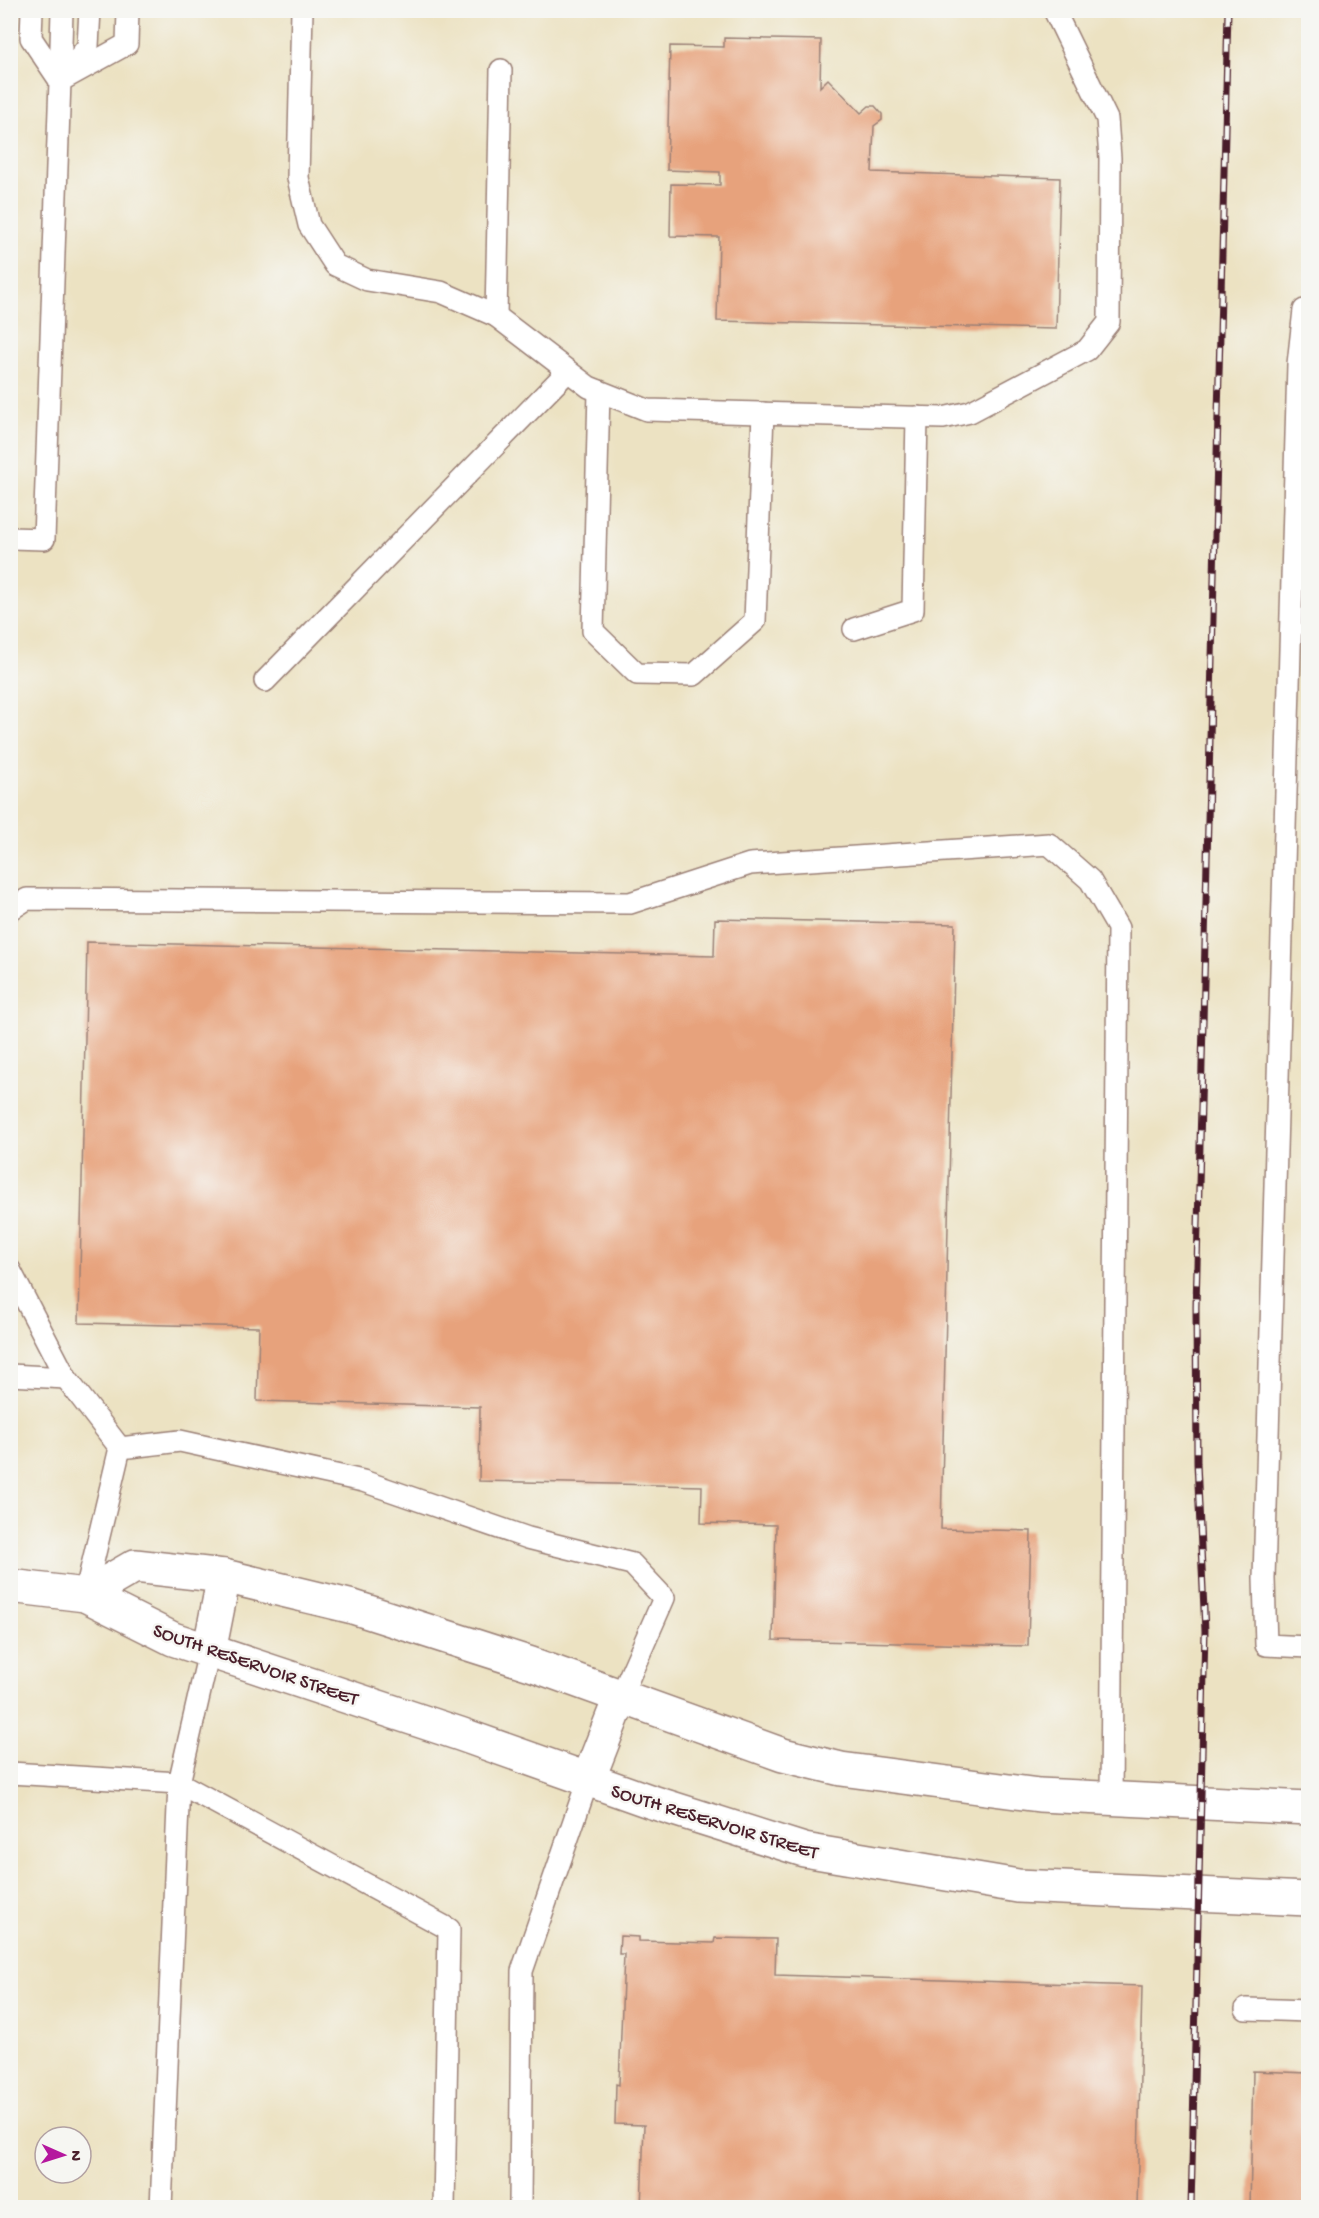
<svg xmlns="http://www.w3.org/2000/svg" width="1319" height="2218" viewBox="0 0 1319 2218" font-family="'Gochi Hand',sans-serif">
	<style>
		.building { fill: #e7a27b }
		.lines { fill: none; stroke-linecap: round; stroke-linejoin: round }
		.service-casing { stroke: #9b8076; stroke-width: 24 }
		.secondary-casing { stroke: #9b8076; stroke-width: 36 }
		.service { stroke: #fff; stroke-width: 21 }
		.secondary { stroke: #fff; stroke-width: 33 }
		.rail-casing { stroke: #4a1f2b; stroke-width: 7 }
		.rail { stroke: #f6f6f2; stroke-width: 4.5; stroke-dasharray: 14; stroke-linecap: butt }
		.labels { text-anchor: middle; stroke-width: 5; stroke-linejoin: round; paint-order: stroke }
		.street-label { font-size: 20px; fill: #4a1f2b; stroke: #f6f6f2 }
	</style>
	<rect width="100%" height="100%" fill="#f6f6f2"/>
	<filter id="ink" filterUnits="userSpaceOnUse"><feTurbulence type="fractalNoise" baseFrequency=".0167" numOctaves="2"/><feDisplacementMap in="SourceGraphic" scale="12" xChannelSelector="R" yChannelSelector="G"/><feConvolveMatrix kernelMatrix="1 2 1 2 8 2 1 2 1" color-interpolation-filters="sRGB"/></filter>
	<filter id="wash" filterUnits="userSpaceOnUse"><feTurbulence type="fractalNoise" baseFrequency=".008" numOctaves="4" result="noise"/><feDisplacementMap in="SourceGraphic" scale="24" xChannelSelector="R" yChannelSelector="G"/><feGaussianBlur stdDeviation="1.35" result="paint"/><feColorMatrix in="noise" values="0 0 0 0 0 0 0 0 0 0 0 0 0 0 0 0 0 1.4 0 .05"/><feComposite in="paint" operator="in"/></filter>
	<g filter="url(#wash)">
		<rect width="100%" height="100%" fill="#ece2c2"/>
		<g id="blocks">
			<g class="building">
				<path d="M 724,38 L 821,40 L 820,87 L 828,79 L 861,113 L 869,106 L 875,106 L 882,114 L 882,120 L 874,126 L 872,172 L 1060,178 L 1056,329 L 717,321 L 719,237 L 670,236 L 671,184 L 720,185 L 720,172 L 667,170 L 670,46 L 724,47 Z"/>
				<path d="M 715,919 L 955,924 L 941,1529 L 1031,1531 L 1028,1646 L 773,1640 L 776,1525 L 701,1523 L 702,1486 L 479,1481 L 480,1407 L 257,1401 L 259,1327 L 79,1323 L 87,942 L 714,956 Z"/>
				<path d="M 620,1936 L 639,1937 L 639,1941 L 714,1943 L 715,1938 L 776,1939 L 775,1975 L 1142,1986 L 1137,2208 L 641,2208 L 644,2125 L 615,2124 L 616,2084 L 619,2085 L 624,1954 L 619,1954 Z"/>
				<path d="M 1253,2071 L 1308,2073 L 1308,2208 L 1250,2208 Z"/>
			</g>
		</g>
	</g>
	<g filter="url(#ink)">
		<use href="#blocks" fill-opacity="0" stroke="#9b8076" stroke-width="1.5"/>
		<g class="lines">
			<g class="service-casing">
				<g id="service">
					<path d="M 302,10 L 298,178 L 309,225 L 335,265 L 367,280 L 441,292 L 496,316 L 589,387 L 647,410 L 943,418 L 970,412 L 1087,350 L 1109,322 L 1110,158 L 1107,119 L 1054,10"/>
					<path d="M 68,71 L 88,46 L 90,10"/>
					<path d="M 60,81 L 127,44 L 128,10"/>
					<path d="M 60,81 L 62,10"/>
					<path d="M 1308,310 L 1304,310 L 1298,364 L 1264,1579 L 1266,1645 L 1308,1647"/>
					<path d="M 496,316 L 501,70"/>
					<path d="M 599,391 L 593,631 L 637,674 L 694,675 L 755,621 L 763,413"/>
					<path d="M 10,538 L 44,539 L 60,81 L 31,38 L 32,10"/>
					<path d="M 854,629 L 913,610 L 917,417"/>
					<path d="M 265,681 L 568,371"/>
					<path d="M 10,910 L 27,899 L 630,903 L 750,864 L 1049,844 L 1090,880 L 1118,928 L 1111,1799"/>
					<path d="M 10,1270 L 66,1378 L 120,1448 L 85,1595"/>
					<path d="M 10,1375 L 66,1378"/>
					<path d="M 120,1448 L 180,1441 L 363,1481 L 528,1538 L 632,1564 L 664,1598 L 620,1698"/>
					<path d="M 10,1773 L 179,1783 L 449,1929 L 444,2208"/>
					<path d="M 1246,2009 L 1308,2011"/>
					<path d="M 161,2208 L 179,1783 L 209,1652"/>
					<path d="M 520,2208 L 522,1971 L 588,1780"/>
				</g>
			</g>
			<g class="secondary-casing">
				<g id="secondary">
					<path d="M 10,1586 L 85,1595 L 173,1639 L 460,1734 L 649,1801 L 804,1850 L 1018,1886 L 1308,1899"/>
					<path d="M 85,1595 L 135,1566 L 224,1576 L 353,1607 L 531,1664 L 783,1755 L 841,1769 L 1039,1795 L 1308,1808"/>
					<path d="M 209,1652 L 224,1576"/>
					<path d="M 588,1780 L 620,1698"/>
				</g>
			</g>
			<use href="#service" class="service"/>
			<use href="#secondary" class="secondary"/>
			<g class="rail-casing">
				<path id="rail" d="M 1191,2208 L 1205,1631 L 1197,1463 L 1196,1307 L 1228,10"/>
			</g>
			<use href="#rail" class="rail"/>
		</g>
	</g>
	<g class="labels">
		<g class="street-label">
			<text transform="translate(256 1663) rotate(19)" y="7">SOUTH RESERVOIR STREET</text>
			<text transform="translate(715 1820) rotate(17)" y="7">SOUTH RESERVOIR STREET</text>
		</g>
	</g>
	<rect width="1319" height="2218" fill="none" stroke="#f6f6f2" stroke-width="36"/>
	<g transform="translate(63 2155) rotate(93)"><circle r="28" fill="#f6f6f2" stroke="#b1a0a2" stroke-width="1.5"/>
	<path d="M0-4.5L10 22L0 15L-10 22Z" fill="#b5179e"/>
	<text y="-9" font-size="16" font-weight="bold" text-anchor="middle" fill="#4a1f2b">N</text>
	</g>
</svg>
